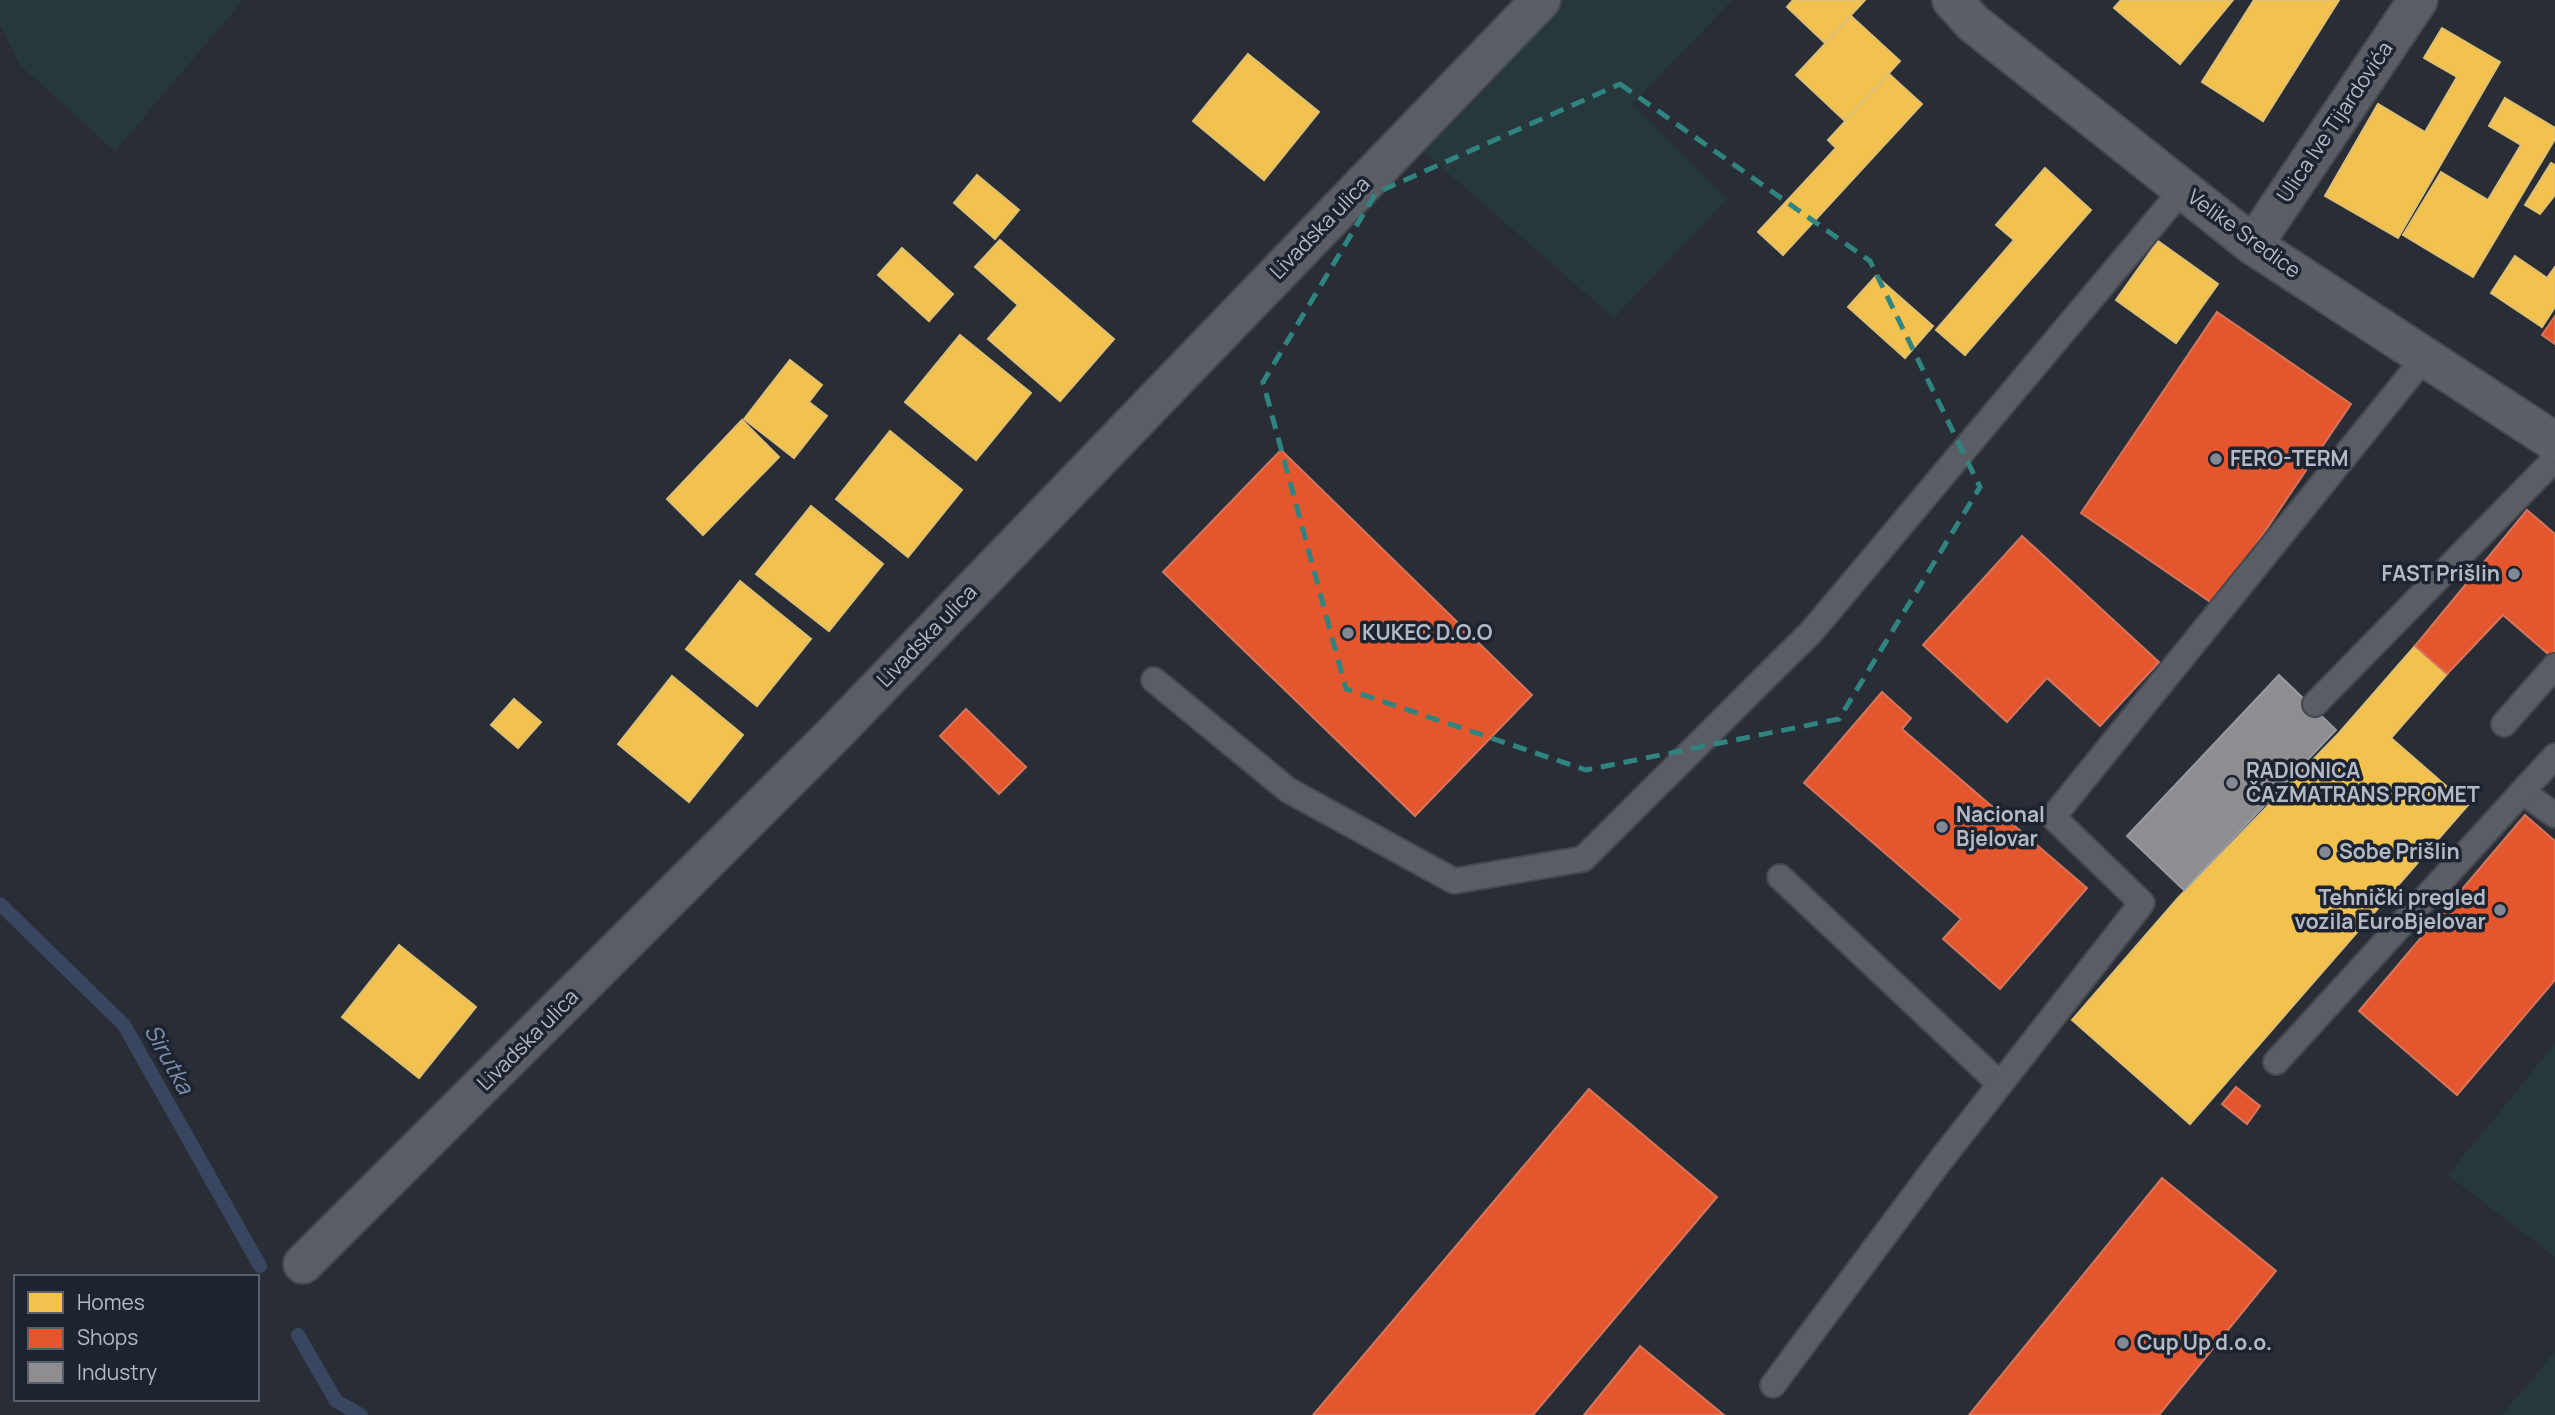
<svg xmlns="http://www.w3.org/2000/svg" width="2555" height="1415" viewBox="0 0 2555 1415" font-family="Manrope,sans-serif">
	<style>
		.green { fill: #26383b }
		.homes { fill: #f2c14e; stroke: #dfbf72; stroke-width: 2 }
		.shops { fill: #e4572e; stroke: #d5755c; stroke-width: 2 }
		.industry { fill: #8d8d92; stroke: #989aa2; stroke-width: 2 }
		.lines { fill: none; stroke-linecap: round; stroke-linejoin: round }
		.stream { stroke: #38475f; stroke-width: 14 }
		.service-casing { stroke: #45494f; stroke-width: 28 }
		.minor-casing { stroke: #45494f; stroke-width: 42 }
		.primary-casing { stroke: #474b53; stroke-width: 42 }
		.service { stroke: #595d64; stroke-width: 24 }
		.minor { stroke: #595d64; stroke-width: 38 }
		.primary { stroke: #5b5f66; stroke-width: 38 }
		.marked { fill: none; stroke: #308480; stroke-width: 5; stroke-dasharray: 14 9; stroke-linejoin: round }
		.poi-dot { fill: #838994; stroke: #1d2430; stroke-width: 2.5 }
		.labels { text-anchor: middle; stroke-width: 7; stroke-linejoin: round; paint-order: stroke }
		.street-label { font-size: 21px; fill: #b3bac7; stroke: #1d2430 }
		.poi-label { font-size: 21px; font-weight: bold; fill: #b3bac7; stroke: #1d2430; text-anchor: start }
		.water-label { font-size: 23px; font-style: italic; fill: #7c8fad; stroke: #1d2430 }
	</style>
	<rect width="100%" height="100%" fill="#292e36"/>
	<g class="green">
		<path d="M 0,0 L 243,0 L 115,151 L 20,65 L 0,25 Z"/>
		<path d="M 1541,0 L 1732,0 L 1632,104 L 1727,199 L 1614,318 L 1408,138 Z"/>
		<path d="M 2555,1044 L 2555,1257 L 2448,1175 Z"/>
		<path d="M 2555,1352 L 2555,1415 L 2502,1415 Z"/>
	</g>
	<g class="homes">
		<path d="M 1793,0 L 1865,0 L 1825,43 L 1787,7 Z"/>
		<path d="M 2121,0 L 2233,0 L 2180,64 L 2114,8 Z"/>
		<path d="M 2254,0 L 2339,0 L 2263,121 L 2202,82 Z"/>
		<path d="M 1851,16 L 1900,61 L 1845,121 L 1796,75 Z"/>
		<path d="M 2442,28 L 2500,62 L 2398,238 L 2325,196 L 2378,104 L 2425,132 L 2457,77 L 2424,58 Z"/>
		<path d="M 1248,54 L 1319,112 L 1264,180 L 1193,121 Z"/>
		<path d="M 1889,74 L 1922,104 L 1783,255 L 1758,232 L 1836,148 L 1828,140 Z"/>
		<path d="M 2505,98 L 2555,128 L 2555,139 L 2473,277 L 2403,235 L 2441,172 L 2488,200 L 2521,145 L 2489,126 Z"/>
		<path d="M 2551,163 L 2555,165 L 2555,195 L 2540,214 L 2525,205 Z"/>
		<path d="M 2045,168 L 2091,210 L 1965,355 L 1936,330 L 2014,240 L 1996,225 Z"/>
		<path d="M 977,175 L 1019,210 L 995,239 L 954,203 Z"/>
		<path d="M 1000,240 L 1114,339 L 1060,401 L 988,339 L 1018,305 L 975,267 Z"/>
		<path d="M 2158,241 L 2218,284 L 2176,343 L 2116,300 Z"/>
		<path d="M 902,248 L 953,294 L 929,321 L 878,275 Z"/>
		<path d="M 2515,256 L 2547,278 L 2555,267 L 2555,307 L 2542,327 L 2491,293 Z"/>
		<path d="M 1876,276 L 1933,326 L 1905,358 L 1848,307 Z"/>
		<path d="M 960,335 L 1031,393 L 976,460 L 905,402 Z"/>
		<path d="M 790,360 L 822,385 L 809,402 L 827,416 L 794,458 L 744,419 Z"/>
		<path d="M 742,420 L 779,457 L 703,535 L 667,499 Z"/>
		<path d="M 890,431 L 962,490 L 908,557 L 836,499 Z"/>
		<path d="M 811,506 L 883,564 L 829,631 L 756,574 Z"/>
		<path d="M 740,581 L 811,639 L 757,706 L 686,649 Z"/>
		<path d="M 2415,646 L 2447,674 L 2391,738 L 2468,805 L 2190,1124 L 2072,1020 L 2178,898 L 2339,733 Z"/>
		<path d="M 672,676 L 743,735 L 689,802 L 618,744 Z"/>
		<path d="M 514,699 L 541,722 L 518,748 L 491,725 Z"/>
		<path d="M 399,945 L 476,1007 L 419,1078 L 342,1017 Z"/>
	</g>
	<g class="shops">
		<path d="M 2217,312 L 2351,404 L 2215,605 L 2081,513 Z"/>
		<path d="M 2555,316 L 2555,344 L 2542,335 Z"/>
		<path d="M 1281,450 L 1532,695 L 1415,816 L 1163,572 Z"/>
		<path d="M 2527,510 L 2555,534 L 2555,660 L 2503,615 L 2447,674 L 2415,646 Z"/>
		<path d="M 2022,536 L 2159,662 L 2100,726 L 2047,678 L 2007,722 L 1923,645 Z"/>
		<path d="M 1882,692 L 1911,718 L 1902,729 L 2087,888 L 2000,989 L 1943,939 L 1961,919 L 1804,783 Z"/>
		<path d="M 966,709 L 1026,767 L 999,794 L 940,736 Z"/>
		<path d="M 2525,815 L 2555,841 L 2555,980 L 2457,1095 L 2359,1011 Z"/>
		<path d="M 2236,1087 L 2260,1106 L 2247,1124 L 2222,1104 Z"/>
		<path d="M 1589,1089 L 1717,1197 L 1533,1415 L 1313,1415 Z"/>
		<path d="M 2162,1178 L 2276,1271 L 2159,1415 L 1969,1415 Z"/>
		<path d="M 1640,1346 L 1724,1415 L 1584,1415 Z"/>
	</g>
	<path class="industry" d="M 2279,675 L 2336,730 L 2184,890 L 2127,836 Z"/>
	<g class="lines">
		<g class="stream">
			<path d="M 0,904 L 124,1025 L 260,1266"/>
			<path d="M 298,1335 L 336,1401 L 361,1415"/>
		</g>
		<g class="service-casing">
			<g id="service">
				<path d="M 1154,680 L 1288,790 L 1454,881 L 1583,859 L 1813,630 L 2183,189"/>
				<path d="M 2315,704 L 2555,459"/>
				<path d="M 2504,724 L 2555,666"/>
				<path d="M 2522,792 L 2555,815"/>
				<path d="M 1780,877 L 2000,1084"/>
				<path d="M 2276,1062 L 2555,756"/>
				<path d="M 1773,1385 L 1940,1161 L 2142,903 L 2053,817 L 2425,357"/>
			</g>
		</g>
		<g class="minor-casing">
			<g id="minor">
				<path d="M 2253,245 L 2418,0"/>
				<path d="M 303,1264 L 835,733 L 1541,0"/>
			</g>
		</g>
		<g class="primary-casing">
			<path id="primary" d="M 1952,0 L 1973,23 L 2253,245 L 2555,442"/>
		</g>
		<use href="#service" class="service"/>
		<use href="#minor" class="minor"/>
		<use href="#primary" class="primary"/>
	</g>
	<path class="marked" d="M 1620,84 L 1870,261 L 1980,487 L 1839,719 L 1586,770 L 1346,689 L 1263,382 L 1376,193 Z"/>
	<g class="poi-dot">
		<circle cx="2216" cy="459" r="7"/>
		<circle cx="2514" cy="574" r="7"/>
		<circle cx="1348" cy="633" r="7"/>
		<circle cx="2232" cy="783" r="7"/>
		<circle cx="1942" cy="827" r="7"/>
		<circle cx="2325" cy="852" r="7"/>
		<circle cx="2500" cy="910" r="7"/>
		<circle cx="2123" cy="1343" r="7"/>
	</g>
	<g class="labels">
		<g class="street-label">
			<text transform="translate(2335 122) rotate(-56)" y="7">Ulica Ive Tijardovića</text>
			<text transform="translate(1320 228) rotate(-46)" y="7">Livadska ulica</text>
			<text transform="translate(2244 234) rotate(36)" y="7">Velike Sredice</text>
			<text transform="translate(927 636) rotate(-46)" y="7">Livadska ulica</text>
			<text transform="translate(528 1040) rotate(-45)" y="7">Livadska ulica</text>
		</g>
		<g class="poi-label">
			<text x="2230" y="466">FERO-TERM</text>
			<text x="2500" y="581" text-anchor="end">FAST Prišlin</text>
			<text x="1362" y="640">KUKEC D.O.O</text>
			<text x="2246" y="778">RADIONICA<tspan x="2246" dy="24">ČAZMATRANS PROMET</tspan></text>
			<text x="1956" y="822">Nacional<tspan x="1956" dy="24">Bjelovar</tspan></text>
			<text x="2339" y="859">Sobe Prišlin</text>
			<text x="2486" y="905" text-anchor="end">Tehnički pregled<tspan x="2486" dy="24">vozila EuroBjelovar</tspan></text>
			<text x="2137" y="1350">Cup Up d.o.o.</text>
		</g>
		<g class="water-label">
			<text transform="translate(169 1059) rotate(61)" y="8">Sirutka</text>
		</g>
	</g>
	<rect x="14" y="1275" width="245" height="126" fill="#1d2430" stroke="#59606c" stroke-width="2"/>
	<rect x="28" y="1292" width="35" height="21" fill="#f2c14e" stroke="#59606c" stroke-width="2"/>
	<text x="77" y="1310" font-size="21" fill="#b3bac7">Homes</text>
	<rect x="28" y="1328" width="35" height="21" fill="#e4572e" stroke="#59606c" stroke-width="2"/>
	<text x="77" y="1345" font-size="21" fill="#b3bac7">Shops</text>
	<rect x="28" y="1362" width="35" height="21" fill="#8d8d92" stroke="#59606c" stroke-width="2"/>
	<text x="77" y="1380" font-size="21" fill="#b3bac7">Industry</text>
</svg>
